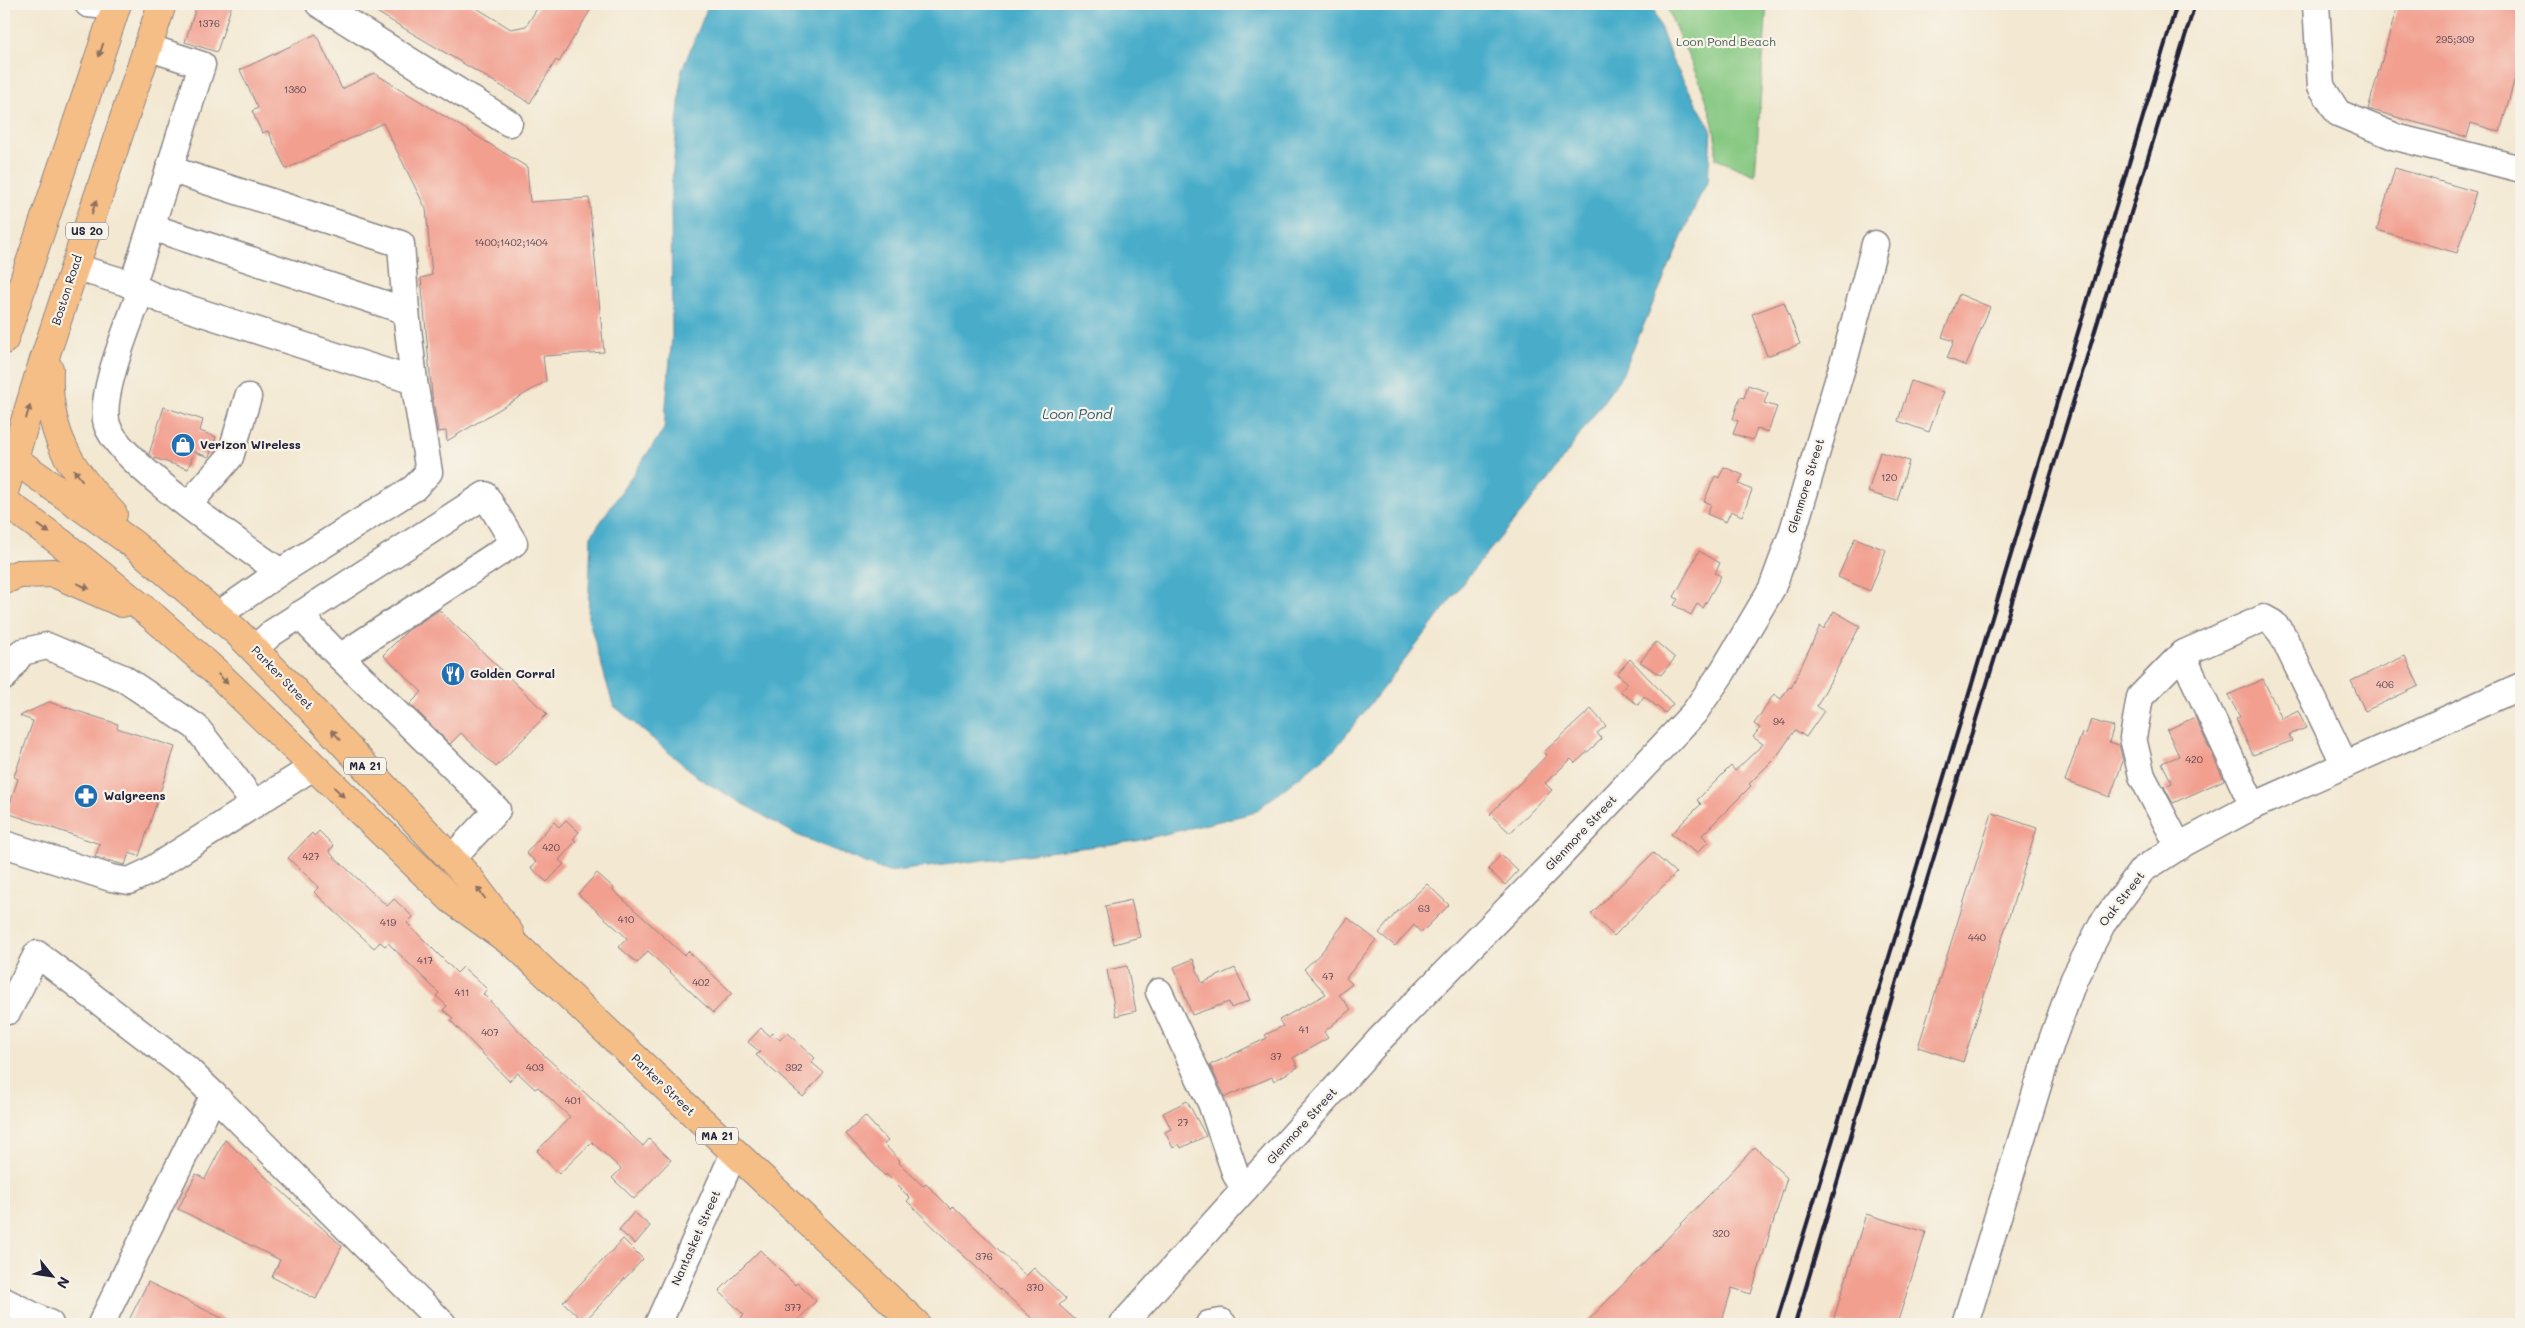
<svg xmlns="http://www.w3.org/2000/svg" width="2525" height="1328" viewBox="0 0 2525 1328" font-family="Mali,sans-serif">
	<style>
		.green { fill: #85c881; stroke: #54755e }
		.water { fill: #4aadca; stroke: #366882 }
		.building { fill: #f29f8f }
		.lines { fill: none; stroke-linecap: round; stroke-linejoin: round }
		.minor-casing { stroke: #8a8586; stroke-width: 29 }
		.major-casing { stroke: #8a8586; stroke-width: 30 }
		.minor { stroke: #fff; stroke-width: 26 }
		.major { stroke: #f6be87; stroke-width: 28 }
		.rail { stroke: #22223b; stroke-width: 4 }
		.oneway { fill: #8c7061 }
		.labels { text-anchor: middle; stroke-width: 4.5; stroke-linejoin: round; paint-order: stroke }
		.number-label { font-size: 10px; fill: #564150 }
		.shield { fill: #f7f3e8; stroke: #62616f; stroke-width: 1 }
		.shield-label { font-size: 11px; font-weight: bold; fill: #22223b }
		.park-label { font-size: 12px; fill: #455c54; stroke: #f7f3e8 }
		.street-label { font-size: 12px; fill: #22223b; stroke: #f7f3e8 }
		.poi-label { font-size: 12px; font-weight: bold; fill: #22223b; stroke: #f7f3e8; text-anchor: start }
		.water-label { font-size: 14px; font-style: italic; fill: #325a74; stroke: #f7f3e8 }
	</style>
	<rect width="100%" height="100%" fill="#f7f3e8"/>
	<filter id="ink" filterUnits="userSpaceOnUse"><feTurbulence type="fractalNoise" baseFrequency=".02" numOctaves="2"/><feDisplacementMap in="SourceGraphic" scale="10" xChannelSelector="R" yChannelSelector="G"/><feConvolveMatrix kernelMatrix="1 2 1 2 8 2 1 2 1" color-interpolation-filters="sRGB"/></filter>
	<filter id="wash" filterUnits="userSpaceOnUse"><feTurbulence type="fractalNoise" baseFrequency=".0096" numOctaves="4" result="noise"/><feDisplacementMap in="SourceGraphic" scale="20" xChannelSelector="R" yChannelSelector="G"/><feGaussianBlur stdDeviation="1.12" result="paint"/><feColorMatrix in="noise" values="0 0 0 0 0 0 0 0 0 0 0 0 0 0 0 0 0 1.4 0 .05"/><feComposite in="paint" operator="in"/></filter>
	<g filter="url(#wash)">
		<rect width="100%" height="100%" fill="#f3e8d1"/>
		<path class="green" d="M 1666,4 L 1767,4 L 1755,175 L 1716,159 C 1718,101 1684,56 1666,4 Z"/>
		<path class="water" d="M 709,4 L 1652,4 L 1672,60 L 1711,129 L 1708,181 L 1697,202 L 1622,375 L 1548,480 L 1465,580 L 1422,638 L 1335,749 L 1253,813 L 1136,841 L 888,872 L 797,835 L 700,779 L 613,705 L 588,617 L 591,536 L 664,429 L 672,336 L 671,192 L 682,70 Z"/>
		<g id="blocks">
			<g class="building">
				<path d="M 197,4 L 232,4 L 217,52 L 185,42 Z"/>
				<path d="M 363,4 L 470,4 L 511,29 L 526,26 L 540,4 L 594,4 L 559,62 L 556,60 L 530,103 Z"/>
				<path d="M 2398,4 L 2521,4 L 2521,76 L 2516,74 L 2500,132 L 2471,123 L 2467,137 L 2368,109 Z"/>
				<path d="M 316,34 L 342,89 L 374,73 L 527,167 L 530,202 L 589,198 L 604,352 L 543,356 L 546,381 L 447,441 L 446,431 L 438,432 L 432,395 L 421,278 L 432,275 L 426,209 L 383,123 L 286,169 L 268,131 L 262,133 L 252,111 L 258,108 L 240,70 Z"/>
				<path d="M 2395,168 L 2476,192 L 2457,253 L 2377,230 Z"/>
				<path d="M 1959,294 L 1990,307 L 1966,366 L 1947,358 L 1954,341 L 1942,337 Z"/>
				<path d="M 1784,302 L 1800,344 L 1767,356 L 1752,314 Z"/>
				<path d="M 1911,381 L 1943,392 L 1929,432 L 1898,421 Z"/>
				<path d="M 1748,385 L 1768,392 L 1764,403 L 1777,407 L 1768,432 L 1757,429 L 1753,440 L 1733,434 L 1738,421 L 1733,419 L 1740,397 L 1744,398 Z"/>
				<path d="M 164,407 L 203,420 L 200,431 L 216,437 L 209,457 L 194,452 L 188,469 L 154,458 L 149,454 Z"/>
				<path d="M 1880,452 L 1909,461 L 1897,501 L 1868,492 Z"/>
				<path d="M 1724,467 L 1743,475 L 1739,484 L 1752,490 L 1742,516 L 1731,511 L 1726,522 L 1707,514 L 1711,504 L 1704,501 L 1715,476 L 1719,478 Z"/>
				<path d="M 1855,538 L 1886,550 L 1870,591 L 1838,577 Z"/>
				<path d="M 1699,551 L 1720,563 L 1715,573 L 1721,576 L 1703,608 L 1697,604 L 1691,615 L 1674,605 L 1678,599 L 1674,597 Z"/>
				<path d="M 439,610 L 547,714 L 496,767 L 461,733 L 450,744 L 410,704 L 422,692 L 383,655 L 407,631 Z"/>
				<path d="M 1834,611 L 1860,626 L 1817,706 L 1824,711 L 1806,737 L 1795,730 L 1777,756 L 1749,784 L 1751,786 L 1702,835 L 1708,842 L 1697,853 L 1671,834 L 1701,804 L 1697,800 L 1731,766 L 1735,771 L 1763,744 L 1753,737 L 1760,728 L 1754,724 L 1774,694 L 1781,699 L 1789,687 L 1791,688 L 1820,626 L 1824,629 Z"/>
				<path d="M 1656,642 L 1675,658 L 1661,675 L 1640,662 Z"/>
				<path d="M 2405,656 L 2419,686 L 2365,711 L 2351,681 Z"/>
				<path d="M 1630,659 L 1673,704 L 1665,713 L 1644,696 L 1638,705 L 1620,691 L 1628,683 L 1617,674 Z"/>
				<path d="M 2263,679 L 2282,719 L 2298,711 L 2306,728 L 2289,735 L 2292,741 L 2253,755 L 2236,719 L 2240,717 L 2228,695 Z"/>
				<path d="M 49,702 L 118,724 L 117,728 L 175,747 L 139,856 L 129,853 L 125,865 L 95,857 L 100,844 L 7,813 L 18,779 L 14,777 L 33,721 L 20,716 Z"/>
				<path d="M 1591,709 L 1606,726 L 1597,733 L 1602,739 L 1575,763 L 1571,759 L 1545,783 L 1552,790 L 1510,833 L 1490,814 L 1547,755 L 1544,752 Z"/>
				<path d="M 2195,717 L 2224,780 L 2173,803 L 2164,787 L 2172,783 L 2162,763 L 2179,756 L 2167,730 Z"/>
				<path d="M 2091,720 L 2114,727 L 2109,742 L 2119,745 L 2123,761 L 2110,797 L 2065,781 L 2082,733 L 2086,734 Z"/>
				<path d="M 1992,813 L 2037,828 L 1963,1062 L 1918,1047 Z"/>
				<path d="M 566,820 L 579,832 L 573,839 L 576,841 L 559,860 L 564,864 L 547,882 L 531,868 L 536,862 L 526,853 L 554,822 L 559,827 Z"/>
				<path d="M 319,831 L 334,846 L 329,850 L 332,855 L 387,906 L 394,899 L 413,917 L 407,923 L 457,973 L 463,967 L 487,989 L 483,994 L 534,1046 L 643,1146 L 649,1139 L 671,1160 L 634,1199 L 612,1178 L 621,1169 L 592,1142 L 559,1174 L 537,1151 L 570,1117 L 538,1087 L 535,1089 L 518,1073 L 509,1081 L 451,1021 L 453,1018 L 443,1010 L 447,1006 L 436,996 L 439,993 L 388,943 L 385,946 L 380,942 L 374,948 L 314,892 L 319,887 L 288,858 L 312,833 L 314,836 Z"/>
				<path d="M 1653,853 L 1676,873 L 1614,936 L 1591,914 Z"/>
				<path d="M 1501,855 L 1518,871 L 1505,885 L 1488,869 Z"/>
				<path d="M 597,873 L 614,888 L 613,890 L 684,955 L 688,951 L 732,993 L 713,1013 L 648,951 L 637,963 L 619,947 L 627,938 L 578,894 Z"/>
				<path d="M 1427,884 L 1449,905 L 1421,933 L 1414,925 L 1395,946 L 1379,933 L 1395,914 Z"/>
				<path d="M 1131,900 L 1140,937 L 1114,944 L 1105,906 Z"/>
				<path d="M 1348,918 L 1376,940 L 1346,978 L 1352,984 L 1339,995 L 1351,1009 L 1324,1032 L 1328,1038 L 1293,1058 L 1298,1067 L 1274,1081 L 1272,1077 L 1225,1097 L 1210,1065 L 1267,1038 L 1265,1035 L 1283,1026 L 1279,1020 L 1326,994 L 1304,969 L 1321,953 Z"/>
				<path d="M 1193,959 L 1202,983 L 1235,968 L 1250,1000 L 1231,1008 L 1229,1002 L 1192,1015 L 1174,967 Z"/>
				<path d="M 1127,966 L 1136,1011 L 1116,1016 L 1107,970 Z"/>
				<path d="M 761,1028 L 770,1036 L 773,1033 L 780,1040 L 787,1032 L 815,1058 L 811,1062 L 824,1073 L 803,1097 L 756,1055 L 760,1052 L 748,1042 Z"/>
				<path d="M 1187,1101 L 1206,1136 L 1181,1148 L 1179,1144 L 1173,1148 L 1165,1132 L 1171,1129 L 1163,1113 Z"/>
				<path d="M 865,1116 L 888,1141 L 884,1144 L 900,1161 L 899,1163 L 923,1186 L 926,1184 L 951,1209 L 953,1206 L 1026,1276 L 1034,1268 L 1066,1299 L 1059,1305 L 1080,1324 L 1038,1324 L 948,1241 L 907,1201 L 910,1198 L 886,1174 L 885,1176 L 846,1134 Z"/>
				<path d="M 225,1140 L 342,1246 L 316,1299 L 272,1277 L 280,1260 L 178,1209 L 196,1174 L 205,1179 Z"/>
				<path d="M 1755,1147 L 1787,1178 L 1751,1294 L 1732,1288 L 1721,1324 L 1585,1324 Z"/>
				<path d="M 634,1212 L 650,1226 L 635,1244 L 619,1230 Z"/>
				<path d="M 1866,1214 L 1926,1232 L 1897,1324 L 1832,1324 Z"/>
				<path d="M 623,1239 L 643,1259 L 584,1322 L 563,1302 Z"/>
				<path d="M 760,1250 L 795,1285 L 797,1283 L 816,1301 L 794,1324 L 735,1324 L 744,1315 L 719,1291 Z"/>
				<path d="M 148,1282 L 234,1324 L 127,1324 Z"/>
			</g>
		</g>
	</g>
	<g filter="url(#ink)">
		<use href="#blocks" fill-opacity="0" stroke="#8a8586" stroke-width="1"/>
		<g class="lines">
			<g class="minor-casing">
				<g id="minor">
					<path d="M 88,4 L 116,7"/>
					<path d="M 319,4 L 509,123"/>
					<path d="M 2316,4 L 2321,86 L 2338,113 L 2396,137 L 2521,169"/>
					<path d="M 147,47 L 202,65 L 151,227"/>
					<path d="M 169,169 L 401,244 L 406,311"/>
					<path d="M 75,267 L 124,282 L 162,300 L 414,381 L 429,472 L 414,488 L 280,572 L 218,615"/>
					<path d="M 132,286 L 151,227 L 406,311 L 414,381"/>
					<path d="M 141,290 C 130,322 98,395 107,425 C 119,463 243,545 280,572"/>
					<path d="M 188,505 L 230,457 L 248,397"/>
					<path d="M 299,615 L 340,657"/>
					<path d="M 254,649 L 272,633 L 485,495 L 514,543 L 340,657 L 497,810 L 451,859"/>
					<path d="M 2182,654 L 2253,806"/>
					<path d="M 4,677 L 22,652 L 47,646 L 123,678 L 196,727 L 255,804"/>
					<path d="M 4,844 L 111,878 L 129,881 L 148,872 L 313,767"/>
					<path d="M 2179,847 L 2142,776 L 2133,738 L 2140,697 L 2182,654 L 2264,618 L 2273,623 L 2282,634 L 2345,765"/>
					<path d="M 1159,992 L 1211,1103 L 1236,1175 L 1245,1189"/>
					<path d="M 4,1009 L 8,1011 L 37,954 L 186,1068 L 214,1095"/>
					<path d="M 4,1301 L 50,1324"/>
					<path d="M 101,1324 L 214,1095 L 443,1324"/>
					<path d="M 658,1324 L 734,1153"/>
					<path d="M 1123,1324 L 1381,1038 L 1550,866 L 1694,713 L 1723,671 L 1772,588 L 1792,534 L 1846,354 L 1875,244"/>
					<path d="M 1209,1324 L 1221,1322 L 1223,1324"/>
					<path d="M 1965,1324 L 2051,1043 L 2074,979 L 2102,924 L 2142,870 L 2186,842 L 2253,806 L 2521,686"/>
				</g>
			</g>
			<g class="major-casing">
				<g id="major">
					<path d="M 4,340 L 117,4"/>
					<path d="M 49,369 C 46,431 70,471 113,514"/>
					<path d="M 4,452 L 133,544 L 237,632 L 289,685 L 470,879 L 510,934"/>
					<path d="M 4,492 L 38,378 L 162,4"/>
					<path d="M 4,501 L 60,542 L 156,619 L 218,674 L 451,899 L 519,948 L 916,1324"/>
					<path d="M 4,580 L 19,574 L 54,573 L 122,603"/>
				</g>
			</g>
			<use href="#minor" class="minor"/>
			<use href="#major" class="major"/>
			<g class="rail">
				<path d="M 1776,1324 L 1914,876 L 2177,4"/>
				<path d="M 1795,1324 L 1929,873 L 2195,4"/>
			</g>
		</g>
		<defs><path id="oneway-solid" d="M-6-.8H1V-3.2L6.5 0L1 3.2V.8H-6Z" transform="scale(1.25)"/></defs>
		<g class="oneway">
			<use href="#oneway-solid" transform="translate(101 50) rotate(109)"/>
			<use href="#oneway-solid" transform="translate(94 207) rotate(-72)"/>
			<use href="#oneway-solid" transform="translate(28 412) rotate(-73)"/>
			<use href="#oneway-solid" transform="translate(78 475) rotate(-127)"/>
			<use href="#oneway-solid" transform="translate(44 529) rotate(36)"/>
			<use href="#oneway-solid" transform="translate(83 586) rotate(24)"/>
			<use href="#oneway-solid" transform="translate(223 679) rotate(45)"/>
			<use href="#oneway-solid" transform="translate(336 735) rotate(-133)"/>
			<use href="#oneway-solid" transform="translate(339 792) rotate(44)"/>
			<use href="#oneway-solid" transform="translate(481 893) rotate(-127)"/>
		</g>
	</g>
	<defs>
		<g id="shop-disc" transform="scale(1.25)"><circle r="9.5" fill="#1f6fb2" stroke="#f7f3e8"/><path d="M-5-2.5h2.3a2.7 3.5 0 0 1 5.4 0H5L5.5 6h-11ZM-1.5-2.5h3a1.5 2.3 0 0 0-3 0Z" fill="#fff"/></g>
		<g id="restaurant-disc" transform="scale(1.25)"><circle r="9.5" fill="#1f6fb2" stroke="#f7f3e8"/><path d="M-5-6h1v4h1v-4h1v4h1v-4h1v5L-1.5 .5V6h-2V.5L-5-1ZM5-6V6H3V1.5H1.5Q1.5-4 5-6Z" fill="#fff"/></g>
		<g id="pharmacy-disc" transform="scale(1.25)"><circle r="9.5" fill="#1f6fb2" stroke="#f7f3e8"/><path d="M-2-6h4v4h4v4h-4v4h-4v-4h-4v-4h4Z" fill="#fff"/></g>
	</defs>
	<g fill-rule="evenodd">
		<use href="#shop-disc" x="183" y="445"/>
		<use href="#restaurant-disc" x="453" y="674"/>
		<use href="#pharmacy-disc" x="86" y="796"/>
	</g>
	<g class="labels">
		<g class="number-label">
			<text x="209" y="27">1376</text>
			<text x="2455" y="43">295;309</text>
			<text x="295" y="93">1380</text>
			<text x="511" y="246">1400;1402;1404</text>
			<text x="1889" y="481">120</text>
			<text x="2385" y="688">406</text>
			<text x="1779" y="725">94</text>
			<text x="2194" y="763">420</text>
			<text x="551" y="851">420</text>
			<text x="311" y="860">427</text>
			<text x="1424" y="912">63</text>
			<text x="626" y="923">410</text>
			<text x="388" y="926">419</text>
			<text x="1977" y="941">440</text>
			<text x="425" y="964">417</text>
			<text x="1328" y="980">47</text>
			<text x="701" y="986">402</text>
			<text x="462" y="996">411</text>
			<text x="1304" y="1033">41</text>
			<text x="490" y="1036">407</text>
			<text x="1276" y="1060">37</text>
			<text x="535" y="1071">403</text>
			<text x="794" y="1071">392</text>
			<text x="573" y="1104">401</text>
			<text x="1183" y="1126">27</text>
			<text x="1721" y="1237">320</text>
			<text x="984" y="1260">376</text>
			<text x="1035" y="1291">370</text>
			<text x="793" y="1311">377</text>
		</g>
		<g class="shield">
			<rect x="66" y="222.5" width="42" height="17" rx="4"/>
			<rect x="344" y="757.5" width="42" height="17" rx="4"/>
			<rect x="696" y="1127.5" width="42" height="17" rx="4"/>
		</g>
		<g class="shield-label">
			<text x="87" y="235">US 20</text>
			<text x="365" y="770">MA 21</text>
			<text x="717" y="1140">MA 21</text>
		</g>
		<g class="park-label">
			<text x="1726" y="46">Loon Pond Beach</text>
		</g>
		<g class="street-label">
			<text transform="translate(67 290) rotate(-72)" y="4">Boston Road</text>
			<text transform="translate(1806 486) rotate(-73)" y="4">Glenmore Street</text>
			<text transform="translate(282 678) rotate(46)" y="4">Parker Street</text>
			<text transform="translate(1581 833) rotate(-47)" y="4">Glenmore Street</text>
			<text transform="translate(2122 899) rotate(-52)" y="4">Oak Street</text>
			<text transform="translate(663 1085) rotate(44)" y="4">Parker Street</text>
			<text transform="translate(1302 1126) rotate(-48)" y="4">Glenmore Street</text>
			<text transform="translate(696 1238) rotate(-66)" y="4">Nantasket Street</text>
		</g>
		<g class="poi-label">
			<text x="200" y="449">Verizon Wireless</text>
			<text x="470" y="678">Golden Corral</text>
			<text x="104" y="800">Walgreens</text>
		</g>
		<g class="water-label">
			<text x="1077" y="419">Loon Pond</text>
		</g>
	</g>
	<rect width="2525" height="1328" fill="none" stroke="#f7f3e8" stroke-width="20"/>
	<g transform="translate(52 1276) rotate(120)" stroke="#f7f3e8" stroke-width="4" paint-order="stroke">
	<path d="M0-4L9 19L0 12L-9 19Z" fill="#22223b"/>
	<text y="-8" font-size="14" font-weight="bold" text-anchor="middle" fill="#22223b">N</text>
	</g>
</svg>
